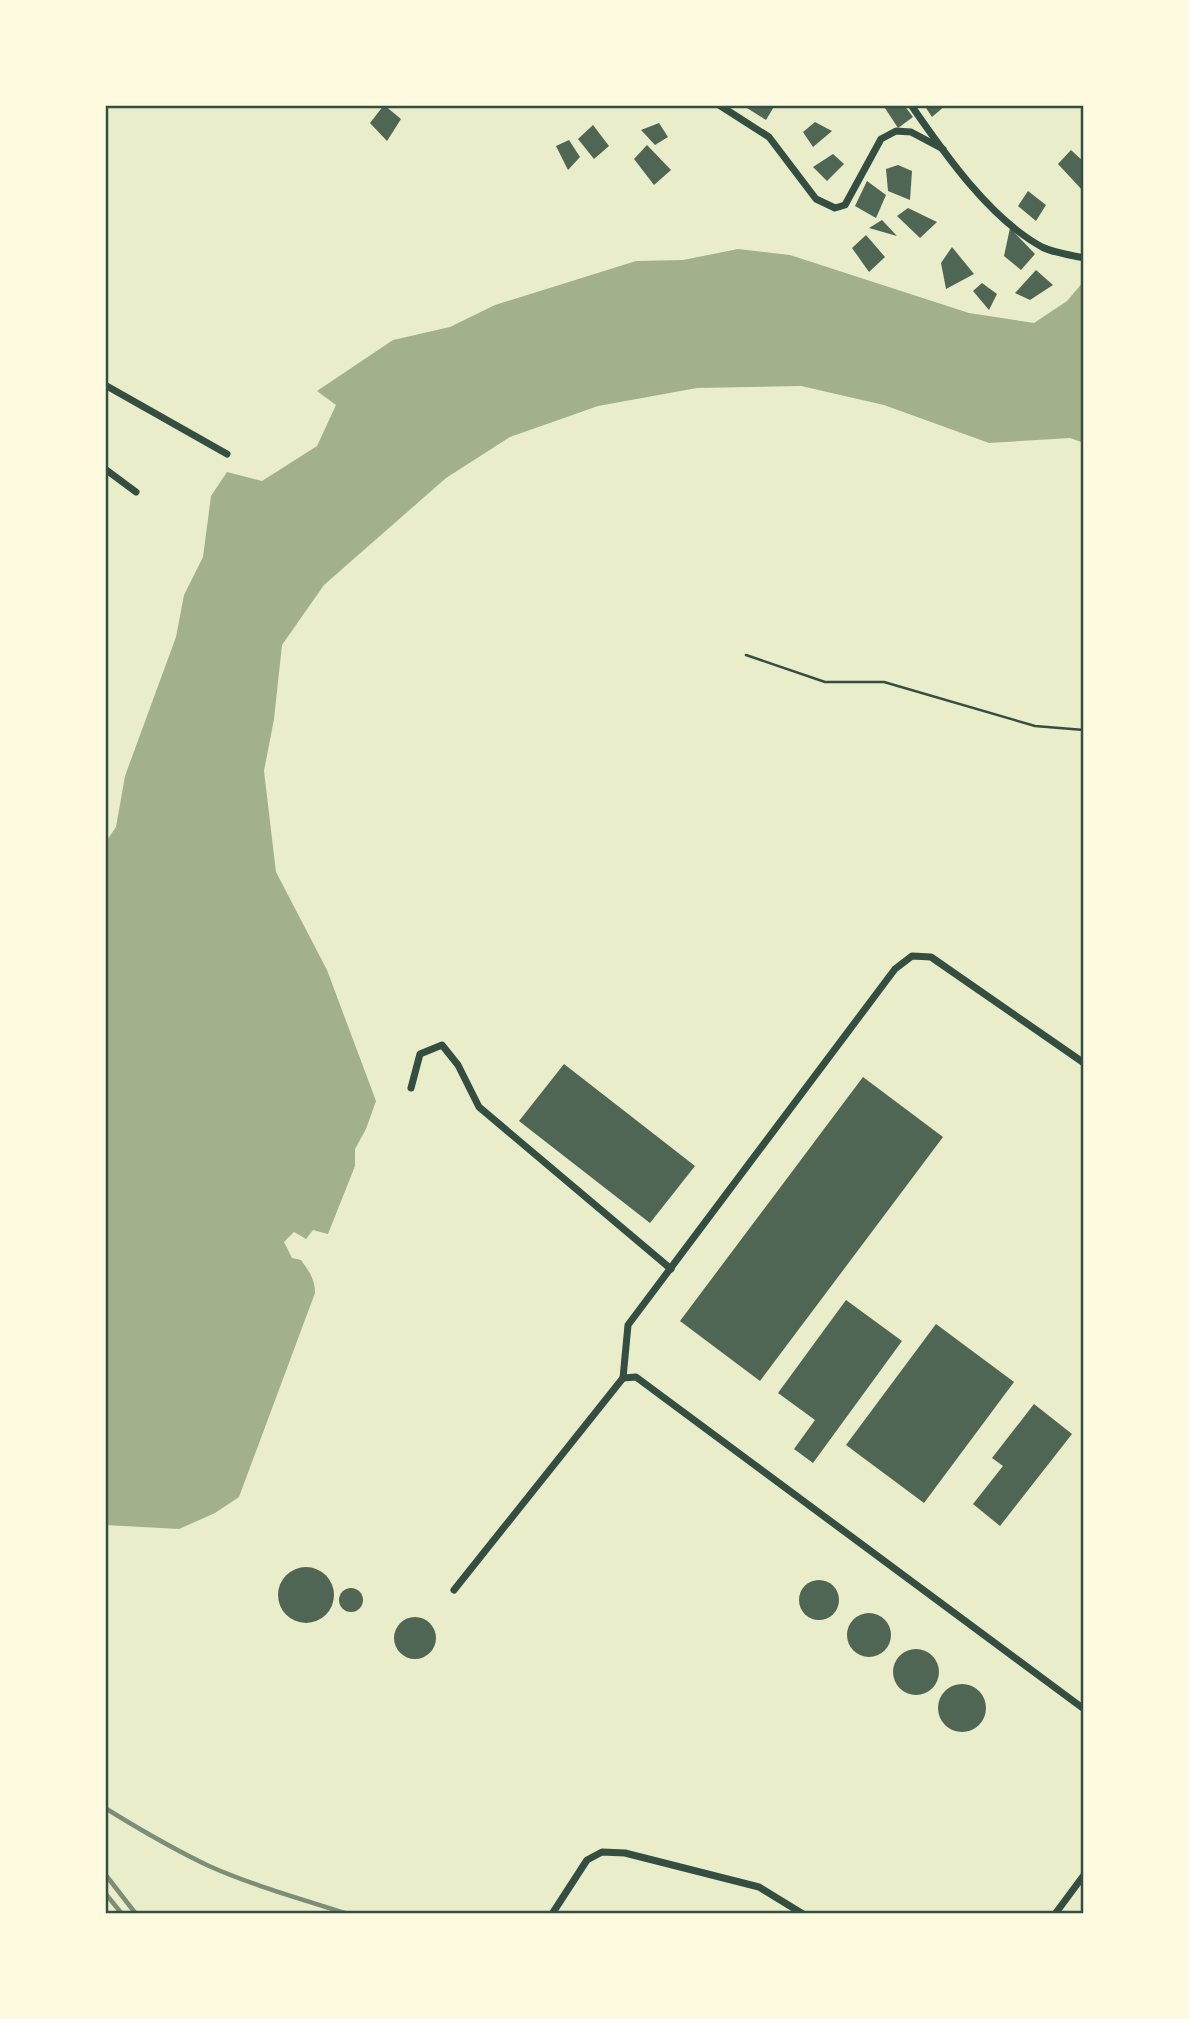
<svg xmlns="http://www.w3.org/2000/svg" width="1189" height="2019" viewBox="0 0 1189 2019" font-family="Roboto,sans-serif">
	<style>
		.water { fill: #a3b18a }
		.building { fill: #4f6655 }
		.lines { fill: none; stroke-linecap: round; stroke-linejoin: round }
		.path { stroke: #344e41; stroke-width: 2.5 }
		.minor { stroke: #344e41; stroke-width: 7 }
		.rail { stroke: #7c8e77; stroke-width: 4.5 }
		.neatline { fill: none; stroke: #344e41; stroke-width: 2.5 }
	</style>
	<rect width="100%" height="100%" fill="#e9edc9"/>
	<path class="water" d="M 738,249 L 790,255 L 969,313 L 1034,323 L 1067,301 L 1084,281 L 1084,443 L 1070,438 L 989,443 L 884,405 L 801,386 L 697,388 L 598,406 L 510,437 L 446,478 L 324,585 L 282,645 L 274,719 L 264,771 L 276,872 L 327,970 L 376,1101 L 366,1129 L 355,1149 L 355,1166 L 328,1234 L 313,1230 L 306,1239 L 294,1232 L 284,1242 L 292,1258 L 301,1260 C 309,1271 315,1279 315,1293 L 239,1497 L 215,1513 L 179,1529 L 105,1525 L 105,843 L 116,827 L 125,776 L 176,637 L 184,595 L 203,557 L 211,496 L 227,472 L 262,481 L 317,446 L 336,405 L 317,391 L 393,340 L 450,327 L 495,305 L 636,261 L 683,260 Z"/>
	<g class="building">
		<path d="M 384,105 L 401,119 L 387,141 L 370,123 Z"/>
		<path d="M 749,105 L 775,105 L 766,120 L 747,108 Z"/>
		<path d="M 883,105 L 904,105 L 913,117 L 898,128 Z"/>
		<path d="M 924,105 L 946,105 L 932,117 Z"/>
		<path d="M 815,122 L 832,131 L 813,147 L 803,132 Z"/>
		<path d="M 659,123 L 668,137 L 655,145 L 641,130 Z"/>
		<path d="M 593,125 L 609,146 L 594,159 L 578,139 Z"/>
		<path d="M 569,140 L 580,157 L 568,170 L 556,146 Z"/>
		<path d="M 647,145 L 671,170 L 654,185 L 634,159 Z"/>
		<path d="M 1071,150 L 1084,162 L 1084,192 L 1058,164 Z"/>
		<path d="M 833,154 L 844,164 L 827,181 L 813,167 Z"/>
		<path d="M 898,165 L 912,171 L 910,200 L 888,191 L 886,169 Z"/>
		<path d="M 867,181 L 886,195 L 876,218 L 855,206 Z"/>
		<path d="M 1028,191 L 1046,205 L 1036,221 L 1018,206 Z"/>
		<path d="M 908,208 L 937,222 L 920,238 L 897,216 Z"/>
		<path d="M 882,220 L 897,236 L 869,228 Z"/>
		<path d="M 1010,228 L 1035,254 L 1021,270 L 1004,256 Z"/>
		<path d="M 866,235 L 885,257 L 869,272 L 852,248 Z"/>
		<path d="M 952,247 L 974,274 L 946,289 L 941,263 Z"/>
		<path d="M 1036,270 L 1053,285 L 1030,300 L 1015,293 Z"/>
		<path d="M 982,283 L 997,294 L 989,310 L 973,291 Z"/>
		<path d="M 564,1064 L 695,1166 L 650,1223 L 519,1121 Z"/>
		<path d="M 863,1077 L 943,1137 L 760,1381 L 680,1321 Z"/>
		<path d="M 846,1300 L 902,1341 L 813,1463 L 794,1449 L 815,1420 L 778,1393 Z"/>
		<path d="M 936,1324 L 1014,1382 L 924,1503 L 846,1445 Z"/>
		<path d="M 1034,1404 L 1072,1434 L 1000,1526 L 973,1504 L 1003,1466 L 992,1458 Z"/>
		<circle cx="306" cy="1595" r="28"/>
		<circle cx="819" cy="1600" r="20"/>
		<circle cx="351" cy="1600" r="12"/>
		<circle cx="869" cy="1635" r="22"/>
		<circle cx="415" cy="1638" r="21"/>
		<circle cx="916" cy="1672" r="23"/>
		<circle cx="962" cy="1708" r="24"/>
	</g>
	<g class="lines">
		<path class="path" d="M 746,655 L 825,682 L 884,682 L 1035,726 L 1084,730"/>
		<g class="minor">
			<path d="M 719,105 L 769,137 L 816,199 L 835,208 L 845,205 L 881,139 L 896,131 L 911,132 L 943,149"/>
			<path d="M 911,105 C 944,153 990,219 1042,247 C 1054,253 1071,255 1084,258"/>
			<path d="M 105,385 L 227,454"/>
			<path d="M 105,469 L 136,492"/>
			<path d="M 411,1088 L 420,1054 L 442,1045 L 458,1065 L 479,1107 L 671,1269"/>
			<path d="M 623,1378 L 636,1377 L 1084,1709"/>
			<path d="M 454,1590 L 623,1378 L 628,1325 L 895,969 L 912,956 L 931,957 L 1084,1063"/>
			<path d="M 552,1914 L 587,1860 L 602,1852 L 625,1853 L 759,1887 L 803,1914"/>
			<path d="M 1055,1914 L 1084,1875"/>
		</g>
		<g class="rail">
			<path d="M 105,1808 C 139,1829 173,1849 209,1866 C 254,1886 302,1899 348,1914"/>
			<path d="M 105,1874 L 136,1914"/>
			<path d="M 105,1893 L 122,1914"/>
		</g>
	</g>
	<rect width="1189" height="2019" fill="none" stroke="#fefae0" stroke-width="214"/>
	<rect x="107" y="107" width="975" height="1805" class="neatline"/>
</svg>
